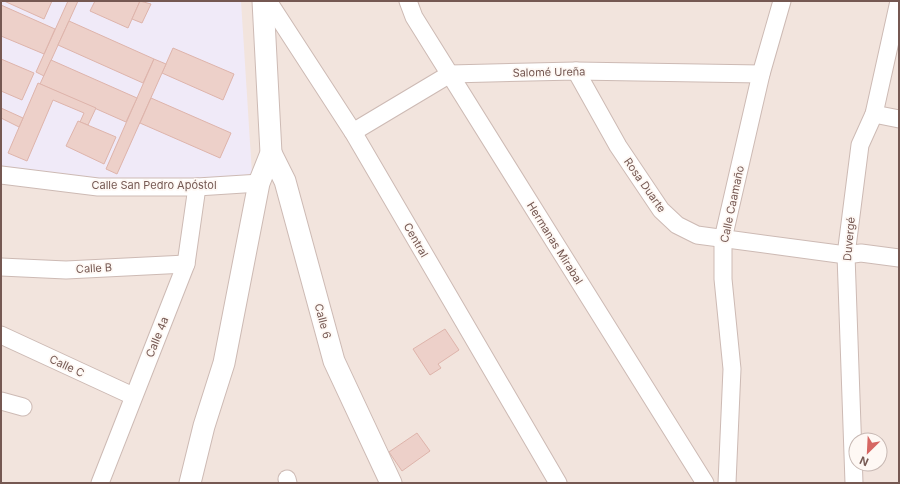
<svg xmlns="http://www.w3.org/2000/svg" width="900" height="484" viewBox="0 0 900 484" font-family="Inter,sans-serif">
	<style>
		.residential { fill: #f2e4dd; fill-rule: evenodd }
		.education { fill: #f0eaf8 }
		.building { fill: #edd0c9; stroke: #deb4ab }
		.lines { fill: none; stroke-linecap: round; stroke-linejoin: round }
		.minor-casing { stroke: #cdbab4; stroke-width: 19 }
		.tertiary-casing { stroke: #cdbab4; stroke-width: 23 }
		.minor { stroke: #fff; stroke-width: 17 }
		.tertiary { stroke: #fff; stroke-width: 21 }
		.labels { text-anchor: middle; stroke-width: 3.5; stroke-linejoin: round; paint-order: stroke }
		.street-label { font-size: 11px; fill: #755852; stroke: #fef8f4 }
	</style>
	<rect width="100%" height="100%" fill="#fbf3ee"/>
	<path class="residential" d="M 1,1 L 899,1 L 899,483 L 1,483 ZM 856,440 L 880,440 L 880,464 L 856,464 Z"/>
	<path class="education" d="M 1,1 L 241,1 L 252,174 L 152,186 L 1,168 Z"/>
	<g class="building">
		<path d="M 4,1 L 52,1 L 44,19 Z"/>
		<path d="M 68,1 L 78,1 L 44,76 L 36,72 Z"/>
		<path d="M 95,1 L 140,1 L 128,28 L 90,11 Z"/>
		<path d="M 140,1 L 151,4 L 142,23 L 132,19 Z"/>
		<path d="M 1,5 L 55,29 L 44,54 L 1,36 Z"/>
		<path d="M 69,21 L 154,59 L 143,83 L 58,45 Z"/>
		<path d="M 173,48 L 234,74 L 223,100 L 162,73 Z"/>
		<path d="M 1,59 L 34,73 L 22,100 L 1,91 Z"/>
		<path d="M 154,59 L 166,64 L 117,174 L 106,169 Z"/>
		<path d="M 51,60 L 137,98 L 126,122 L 40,84 Z"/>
		<path d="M 38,83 L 96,108 L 88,125 L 80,122 L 84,113 L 53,100 L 27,161 L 8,153 Z"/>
		<path d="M 151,98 L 231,133 L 220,158 L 140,123 Z"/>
		<path d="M 1,108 L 23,118 L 19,127 L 1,118 Z"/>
		<path d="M 78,121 L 116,137 L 104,164 L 66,146 Z"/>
		<path d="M 445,329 L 459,350 L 438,364 L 441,368 L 430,375 L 413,349 Z"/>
		<path d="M 417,433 L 430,451 L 402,471 L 389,452 Z"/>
	</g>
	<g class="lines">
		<g class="minor-casing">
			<g id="minor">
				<path d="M 268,1 L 353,132 L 558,483"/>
				<path d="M 408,1 L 414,17 L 705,483"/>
				<path d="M 576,71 L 618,146 L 661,210 L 677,225 L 697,235 L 846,255 L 861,253 L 899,258"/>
				<path d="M 874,114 L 899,119"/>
				<path d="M 353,132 L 450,74 L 576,71 L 761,74"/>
				<path d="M 1,175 L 98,187 L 197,187 L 259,183"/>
				<path d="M 1,267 L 66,270 L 186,264"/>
				<path d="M 1,335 L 133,396"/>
				<path d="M 1,401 L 23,407"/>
				<path d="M 287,479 L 288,483"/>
				<path d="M 100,483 L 186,264 L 197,187"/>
				<path d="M 727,483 L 732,369 L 723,279 L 723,239 L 761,74 L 782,1"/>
				<path d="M 854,483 L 846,255 L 860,145 L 874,114 L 899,1"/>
			</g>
		</g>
		<g class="tertiary-casing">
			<g id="tertiary">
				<path d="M 271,153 L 285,181 L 334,361 L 391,483"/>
				<path d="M 190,483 L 204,426 L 224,363 L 259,183 L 271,153 L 263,1"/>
			</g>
		</g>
		<use href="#minor" class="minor"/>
		<use href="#tertiary" class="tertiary"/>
	</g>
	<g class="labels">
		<g class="street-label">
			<text transform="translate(549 72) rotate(-1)" y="4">Salomé Ureña</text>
			<text x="154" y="189">Calle San Pedro Apóstol</text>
			<text transform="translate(645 185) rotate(55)" y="4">Rosa Duarte</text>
			<text transform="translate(732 204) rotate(-78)" y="4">Calle Caamaño</text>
			<text transform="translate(849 239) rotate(-85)" y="4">Duvergé</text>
			<text transform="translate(416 240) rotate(60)" y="4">Central</text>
			<text transform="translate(555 243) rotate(58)" y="4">Hermanas Mirabal</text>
			<text transform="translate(94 268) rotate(-3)" y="4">Calle B</text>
			<text transform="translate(323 321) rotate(75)" y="4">Calle 6</text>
			<text transform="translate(157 337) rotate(-68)" y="4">Calle 4a</text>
			<text transform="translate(67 366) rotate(25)" y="4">Calle C</text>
		</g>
	</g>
	<rect width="900" height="484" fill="none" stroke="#755852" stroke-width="4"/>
	<g transform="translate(868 452) rotate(204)"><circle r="19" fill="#fef8f4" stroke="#c7b8b3"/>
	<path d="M0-3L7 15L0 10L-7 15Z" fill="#d66662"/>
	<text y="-6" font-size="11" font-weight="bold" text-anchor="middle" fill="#755852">N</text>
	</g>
</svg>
